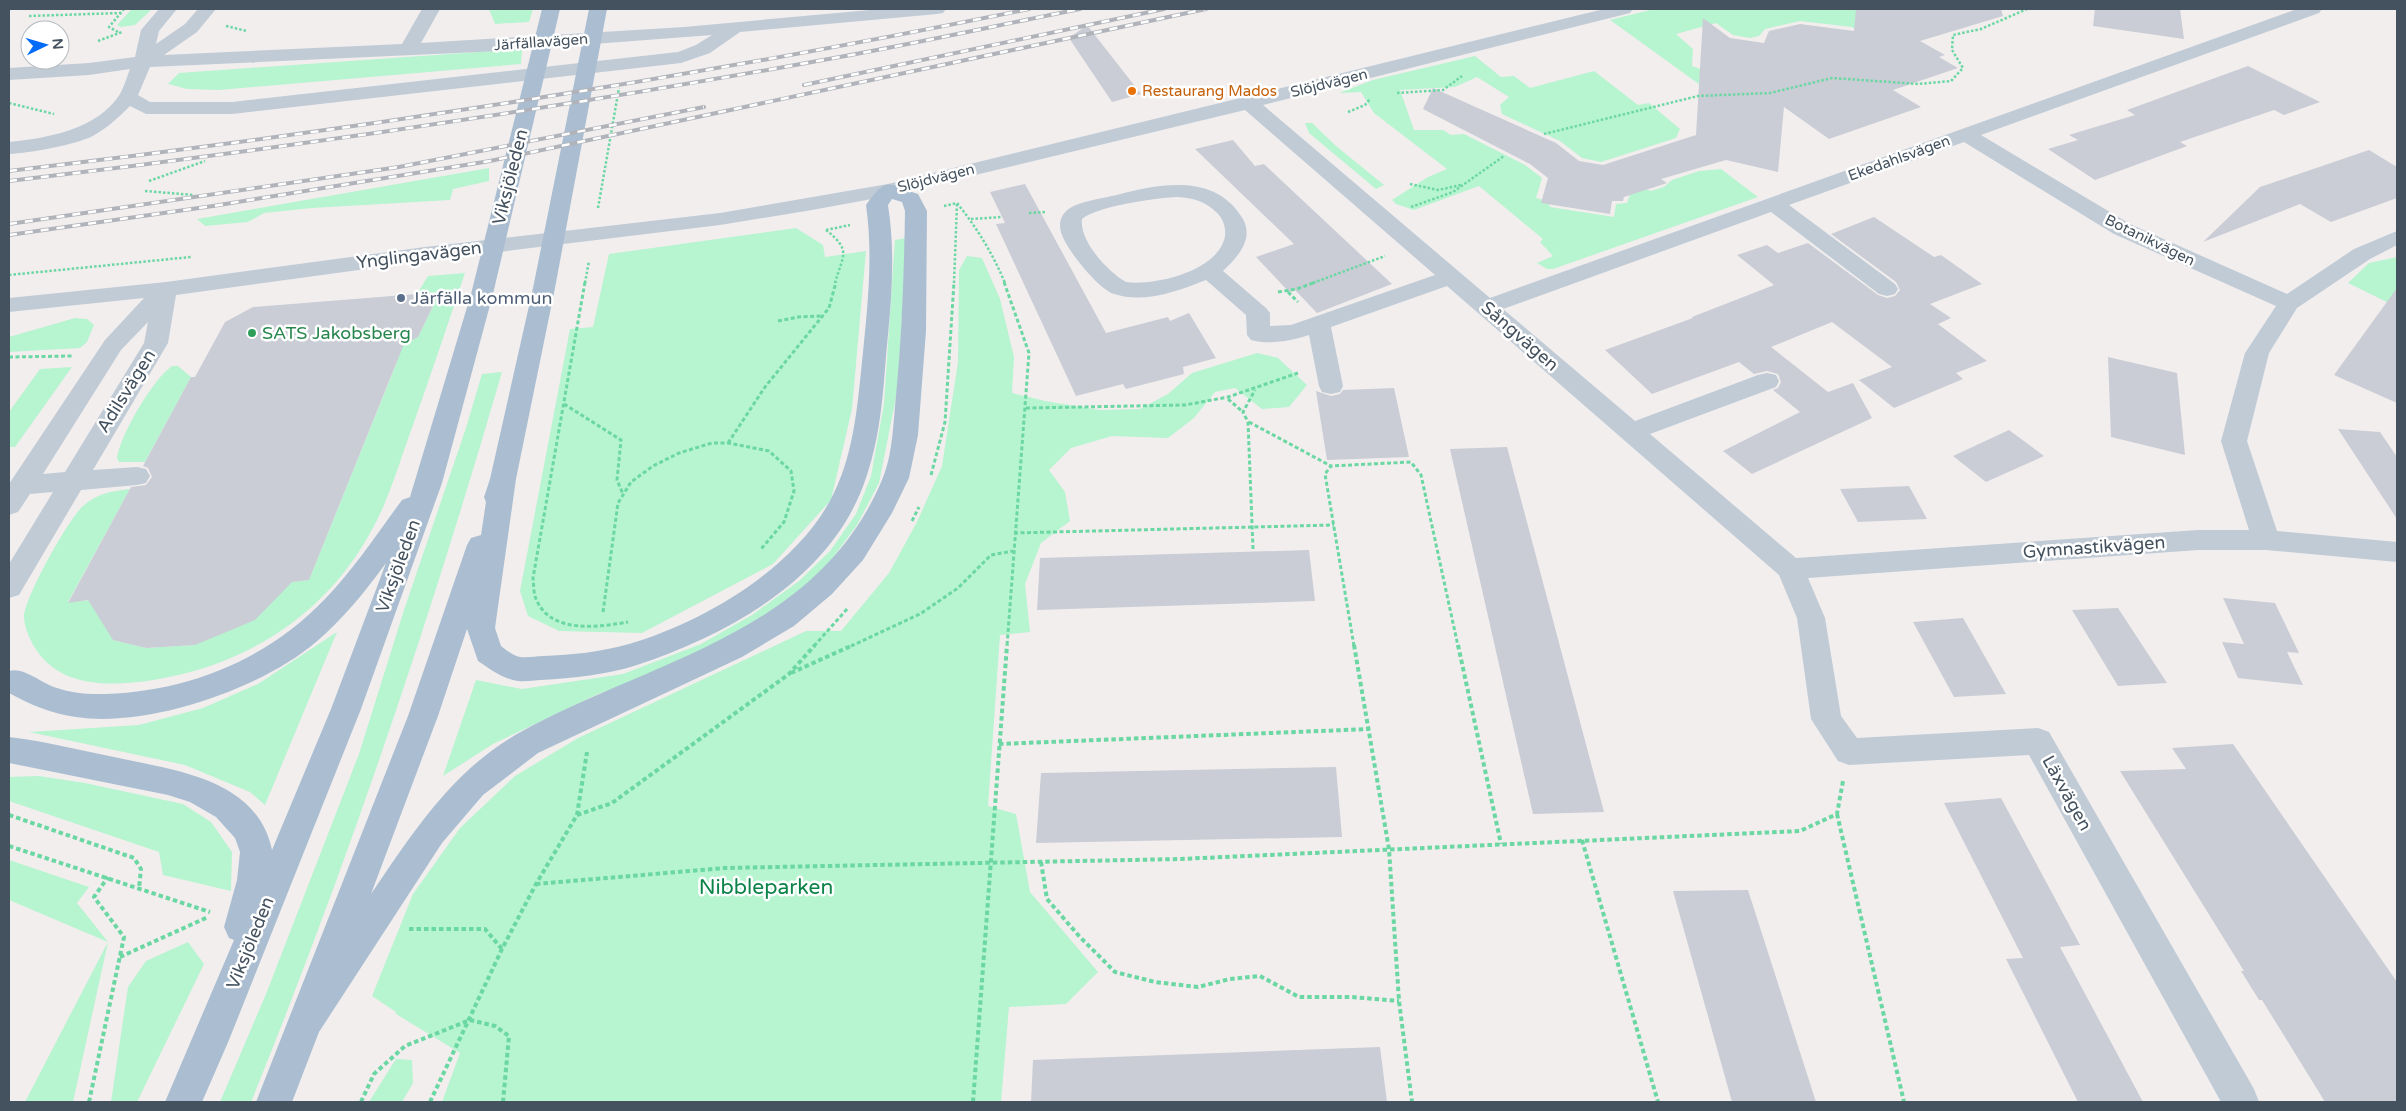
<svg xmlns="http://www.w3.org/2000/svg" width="2406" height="1111" viewBox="0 0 2406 1111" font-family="'Varela Round',sans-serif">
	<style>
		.green { fill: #b7f4d0 }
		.building { fill: #cacdd5 }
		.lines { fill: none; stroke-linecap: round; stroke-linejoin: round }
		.path-far2 { stroke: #6bd7a3; stroke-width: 2.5; stroke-dasharray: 2.5 2; stroke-linecap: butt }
		.path-far1 { stroke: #6bd7a3; stroke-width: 3; stroke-dasharray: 4 2.5; stroke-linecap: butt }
		.path { stroke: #6bd7a3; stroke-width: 4; stroke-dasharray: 4.5 3; stroke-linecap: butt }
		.minor { fill: #c0cbd6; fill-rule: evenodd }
		.major { fill: #abbed1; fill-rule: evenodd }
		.rail-casing { stroke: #b0b4ba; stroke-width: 4 }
		.rail { stroke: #fff; stroke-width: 2.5; stroke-dasharray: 8; stroke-linecap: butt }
		.food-dot { fill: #e8710a; stroke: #fff; stroke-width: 2 }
		.service-dot { fill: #5c6f8a; stroke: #fff; stroke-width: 2 }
		.leisure-dot { fill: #2e9e5b; stroke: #fff; stroke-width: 2 }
		.labels { text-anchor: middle; stroke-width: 5; stroke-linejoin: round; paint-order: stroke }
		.far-street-label { font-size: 15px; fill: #44525f; stroke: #fff }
		.far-food-label { font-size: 15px; fill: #c56008; stroke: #fff; text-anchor: start }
		.street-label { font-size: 18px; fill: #44525f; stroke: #fff }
		.service-label { font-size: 18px; fill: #4e5e75; stroke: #fff; text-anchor: start }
		.leisure-label { font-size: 18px; fill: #27864d; stroke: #fff; text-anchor: start }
		.near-park-label { font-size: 21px; fill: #0c8349; stroke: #fff }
	</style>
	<rect width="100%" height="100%" fill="#f2eeee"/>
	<g class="green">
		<path d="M 132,9 L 152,9 L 135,25 L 121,27 L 117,25 Z"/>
		<path d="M 489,9 L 533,9 L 529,22 L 495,24 Z"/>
		<path d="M 1654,9 L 1867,9 L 1865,21 L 1859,32 L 1852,27 L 1800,21 L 1765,29 L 1759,36 L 1750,38 L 1733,35 L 1716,23 L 1676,34 L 1693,49 L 1692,66 L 1703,70 L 1710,92 L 1610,20 Z"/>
		<path d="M 522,49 L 521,64 L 219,90 L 187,89 L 168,84 L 179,73 Z"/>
		<path d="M 1475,56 L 1501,77 L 1514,76 L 1530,88 L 1594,71 L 1638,105 L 1649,103 L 1680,129 L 1676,138 L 1601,162 L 1582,158 L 1560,141 L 1502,114 L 1500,105 L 1509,97 L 1477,77 L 1455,87 L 1400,90 L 1414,130 L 1443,130 L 1451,135 L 1464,134 L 1525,165 L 1542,178 L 1536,198 L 1548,201 L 1550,207 L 1614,217 L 1616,204 L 1627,203 L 1631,192 L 1643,188 L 1651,191 L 1664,187 L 1672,180 L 1699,171 L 1721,169 L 1758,197 L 1553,269 L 1547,269 L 1537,263 L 1553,256 L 1540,242 L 1543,239 L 1479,186 L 1414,210 L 1396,204 L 1392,200 L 1428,177 L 1447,169 L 1374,113 L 1361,92 L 1339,93 L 1373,80 Z"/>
		<path d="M 1305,123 L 1312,123 L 1336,146 L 1384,185 L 1376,189 L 1309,133 Z"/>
		<path d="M 489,168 L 489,181 L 453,189 L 450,200 L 312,208 L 264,213 L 248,222 L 205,226 L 197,219 Z"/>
		<path d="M 796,228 L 823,245 L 825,257 L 866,251 L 852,409 L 831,500 L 773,564 L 642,633 L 559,631 L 528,616 L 520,591 L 570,329 L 593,327 L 609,254 Z"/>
		<path d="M 906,238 L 898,387 L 879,483 L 857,525 L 823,571 L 776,610 L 730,637 L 655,673 L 598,694 L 493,744 L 443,776 L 476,680 L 522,689 L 623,674 L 701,644 L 752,615 L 799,581 L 830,551 L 856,514 L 871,476 L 884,404 L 895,240 Z"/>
		<path d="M 967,256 L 982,258 L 1000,299 L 1014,357 L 1012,393 L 1045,401 L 1100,410 L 1140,409 L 1168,394 L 1192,373 L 1257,353 L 1278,358 L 1307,385 L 1289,407 L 1262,409 L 1235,388 L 1215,392 L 1194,418 L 1168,438 L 1112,436 L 1071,448 L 1049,470 L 1065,492 L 1070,521 L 1041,543 L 1025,584 L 1030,632 L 1000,635 L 988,806 L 1016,814 L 1030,892 L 1098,972 L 1066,1004 L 1009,1007 L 1001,1102 L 442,1102 L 460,1053 L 396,1014 L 396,1012 L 372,996 L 413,894 L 460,828 L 515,776 L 578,738 L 806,631 L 841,631 L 889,573 L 917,522 L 942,466 L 958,362 L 959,270 Z"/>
		<path d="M 2397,257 L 2397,307 L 2348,283 L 2369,263 Z"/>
		<path d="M 465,273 C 448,324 431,374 413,425 C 403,452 395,479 384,505 C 340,606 255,665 147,681 C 108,686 62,687 37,651 C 31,642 25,630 24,618 C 23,600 70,516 84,505 C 98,493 113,491 130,489 L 68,602 L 105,599 L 113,640 L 146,648 L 195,645 L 292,582 L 309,580 L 397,362 L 390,350 L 418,337 L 433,306 L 417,294 L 428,276 Z"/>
		<path d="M 75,318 L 87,319 L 94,325 L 87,342 L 80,348 L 9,352 L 9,337 Z"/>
		<path d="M 172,366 L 178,366 L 191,377 L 145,462 L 119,462 L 117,458 C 120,435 153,379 172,366 Z"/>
		<path d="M 72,367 L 15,447 L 9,447 L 9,412 L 40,369 Z"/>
		<path d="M 502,372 C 430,620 348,863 251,1102 L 220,1102 L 266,994 L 359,754 L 404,610 L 466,428 L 482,374 Z"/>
		<path d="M 337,632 L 265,805 L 250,792 L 185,765 L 29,732 L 139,725 L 203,708 L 258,684 Z"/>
		<path d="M 39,776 L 85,783 L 183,804 L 211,822 L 232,852 L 231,891 L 163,875 L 159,852 L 9,801 L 9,777 Z"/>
		<path d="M 9,860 L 89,887 L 77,903 L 108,942 L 73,1102 L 25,1102 L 108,942 L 9,900 Z"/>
		<path d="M 188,942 L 204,964 L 137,1102 L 111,1102 L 128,987 L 146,961 Z"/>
		<path d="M 396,1059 L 412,1060 L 413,1083 L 402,1102 L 369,1102 Z"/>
	</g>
	<g class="building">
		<path d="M 1856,9 L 2001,9 L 2003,16 L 1920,41 L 1945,55 L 1939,57 L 1958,68 L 1893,90 L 1921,107 L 1829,139 L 1784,107 L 1778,172 L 1726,160 L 1661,179 L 1667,183 L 1624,197 L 1623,201 L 1612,201 L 1610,214 L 1541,203 L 1548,178 L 1530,164 L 1423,109 L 1433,88 L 1556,143 L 1579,161 L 1603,165 L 1696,135 L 1703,18 L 1730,38 L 1764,43 L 1769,31 L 1800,24 L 1854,31 Z"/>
		<path d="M 2095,9 L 2180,9 L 2184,39 L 2093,26 Z"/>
		<path d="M 1087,25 L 1141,94 L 1112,102 L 1069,38 Z"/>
		<path d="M 2248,66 L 2320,102 L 2284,115 L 2274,110 L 2180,142 L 2187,146 L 2095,180 L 2048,149 L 2078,140 L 2069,135 L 2135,115 L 2127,110 Z"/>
		<path d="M 1233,140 L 1255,166 L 1264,164 L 1392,284 L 1317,313 L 1295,290 L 1289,292 L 1256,257 L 1294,244 L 1195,149 Z"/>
		<path d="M 2369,150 L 2397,167 L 2397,198 L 2331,222 L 2300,204 L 2203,242 L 2260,187 Z"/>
		<path d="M 1025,184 L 1106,333 L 1168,317 L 1170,321 L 1189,313 L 1216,358 L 1183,367 L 1184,374 L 1126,389 L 1123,384 L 1076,396 L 996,224 L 1005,223 L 990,192 Z"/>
		<path d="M 1874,217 L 1934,257 L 1941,255 L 1982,284 L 1930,304 L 1951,318 L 1938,324 L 1987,361 L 1956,373 L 1963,379 L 1894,408 L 1859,380 L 1892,367 L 1832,322 L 1771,347 L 1828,392 L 1853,383 L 1872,418 L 1752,474 L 1723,451 L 1800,412 L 1773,390 L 1778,388 L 1781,382 L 1778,374 L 1767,371 L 1754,374 L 1739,362 L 1652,394 L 1605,350 L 1693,318 L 1692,317 L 1774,285 L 1737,255 L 1767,245 L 1778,253 L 1808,243 L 1878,295 L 1887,298 L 1895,296 L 1900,290 L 1896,282 L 1831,234 Z"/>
		<path d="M 2397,288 L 2397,403 L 2334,375 Z"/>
		<path d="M 417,294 L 433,306 L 418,337 L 404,344 L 309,580 L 292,582 L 255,620 L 195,645 L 146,648 L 113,640 L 88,600 L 68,603 L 131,487 L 146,485 L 152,477 L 148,468 L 143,466 L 191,377 L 195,377 L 225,322 L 253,307 Z"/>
		<path d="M 2108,357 L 2177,373 L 2185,455 L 2111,437 Z"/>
		<path d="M 1394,388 L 1409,457 L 1327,460 L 1316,391 L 1331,396 L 1340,394 L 1343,390 Z"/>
		<path d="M 2338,429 L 2380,432 L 2397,457 L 2397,519 Z"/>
		<path d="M 2009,430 L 2044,456 L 1986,482 L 1953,456 Z"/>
		<path d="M 1507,447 L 1604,812 L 1533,814 L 1450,449 Z"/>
		<path d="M 1909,486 L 1927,519 L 1858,522 L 1840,489 Z"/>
		<path d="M 1309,550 L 1315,601 L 1037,610 L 1040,558 Z"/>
		<path d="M 2223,598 L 2275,603 L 2299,653 L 2287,652 L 2303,685 L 2238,678 L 2222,642 L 2244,644 Z"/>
		<path d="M 2118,608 L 2167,683 L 2118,686 L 2072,610 Z"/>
		<path d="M 1963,618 L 2006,694 L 1954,697 L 1913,622 Z"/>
		<path d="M 2233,744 L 2397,982 L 2397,1102 L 2325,1102 L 2262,1000 L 2259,1000 L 2241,971 L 2244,971 L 2120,771 L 2186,769 L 2172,748 Z"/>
		<path d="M 1336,767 L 1342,837 L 1036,843 L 1041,773 Z"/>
		<path d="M 2001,798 L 2080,945 L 2060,947 L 2143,1102 L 2078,1102 L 2006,959 L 2023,958 L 1944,803 Z"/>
		<path d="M 1748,890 L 1816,1102 L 1732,1102 L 1673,891 Z"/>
		<path d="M 1380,1047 L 1387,1102 L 1031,1102 L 1033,1060 Z"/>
	</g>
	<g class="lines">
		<g class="path-far2">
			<path d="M 29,16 L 121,13"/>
			<path d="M 226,26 L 247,31"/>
			<path d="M 118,32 L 109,27 L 124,9"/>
			<path d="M 98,41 L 122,32"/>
			<path d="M 1397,93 L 1443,90 L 1462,76"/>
			<path d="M 9,103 L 54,114"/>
			<path d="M 1348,112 L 1365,105 L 1370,99"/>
			<path d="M 1544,134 L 1698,96 L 1770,93 L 1832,78 L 1918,84 L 1951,81 L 1963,68 L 1952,50 L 1953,35 L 1981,29 L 2027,9"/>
			<path d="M 149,181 L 205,161"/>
			<path d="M 1410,184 L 1438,190 L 1461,185"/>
			<path d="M 145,191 L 193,195"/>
			<path d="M 944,206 L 957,203 C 977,228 993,254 1005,283"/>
			<path d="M 1411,207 L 1453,192 L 1504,156"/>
			<path d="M 598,208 L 619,88"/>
			<path d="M 1029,213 L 1045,212"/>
			<path d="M 971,219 L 1002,217"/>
			<path d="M 826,230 L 850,225"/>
			<path d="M 826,230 C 852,251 843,254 835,283"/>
			<path d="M 9,275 L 191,257"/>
			<path d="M 585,283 L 589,261"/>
			<path d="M 954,283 L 957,204"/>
			<path d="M 1313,283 L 1385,256"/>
		</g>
		<g class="path-far1">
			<path d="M 585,282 L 533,578 C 534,585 533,594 537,601 C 552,634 599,627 628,622"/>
			<path d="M 1004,282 L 1029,353 L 1007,646"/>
			<path d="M 1278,292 L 1297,289 L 1316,282"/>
			<path d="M 1288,292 L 1298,302"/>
			<path d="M 778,321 L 798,317 L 822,316"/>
			<path d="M 9,357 L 72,356"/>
			<path d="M 1228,399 L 1243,412"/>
			<path d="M 564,404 L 621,440 L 617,480 L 623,494"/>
			<path d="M 1026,408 L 1185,405 L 1228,397 L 1298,373"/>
			<path d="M 1249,422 L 1331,466"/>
			<path d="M 728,443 L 765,387 L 829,308 L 836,282"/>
			<path d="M 931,475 L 945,422 L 954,282"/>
			<path d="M 912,521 L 919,507"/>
			<path d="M 1014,533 L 1334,525"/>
			<path d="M 1253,549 L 1248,422 L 1243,412 L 1255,390"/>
			<path d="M 603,612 L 618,503 L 631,482 L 653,466 L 679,453 L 712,443 L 728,443 L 769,451 L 791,471 L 794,491 L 784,522 L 761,549"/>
			<path d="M 814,646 L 848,608"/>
			<path d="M 851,646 L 920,614 L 958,588 L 991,555 L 1013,551"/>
			<path d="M 1354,646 L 1325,474 L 1331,466 L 1411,462 L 1421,475 L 1458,646"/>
		</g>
		<g class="path">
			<path d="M 1354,645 L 1389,849 L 1399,1001 L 1412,1102"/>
			<path d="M 1458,645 L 1501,844"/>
			<path d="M 791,673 L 853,645"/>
			<path d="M 999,744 L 1369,729"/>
			<path d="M 1837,814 L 1904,1102"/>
			<path d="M 9,815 L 134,858 L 141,869 L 139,888"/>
			<path d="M 577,815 L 612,803 L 789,674 L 815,645"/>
			<path d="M 1582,840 L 1658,1102"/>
			<path d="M 9,846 L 210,912"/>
			<path d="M 1041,862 L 1047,899 L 1079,936 L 1115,972 L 1155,982 L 1198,987 L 1230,979 L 1260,976 L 1299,997 L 1351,997 L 1399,1001"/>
			<path d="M 536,884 L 725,868 L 1180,859 L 1800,831 L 1837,814 L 1843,781"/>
			<path d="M 409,929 L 485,929 L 502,949"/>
			<path d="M 120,957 L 208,917"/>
			<path d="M 89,1102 L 124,937 L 94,897 L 108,877"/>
			<path d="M 361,1102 L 374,1074 L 405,1046 L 470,1020 L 495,1026 L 509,1036 L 503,1102"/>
			<path d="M 430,1102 L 502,949 L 536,884 L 577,815 L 587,752"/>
			<path d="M 973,1102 L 1007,645"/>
		</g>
		<g class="minor">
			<path d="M 159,9 L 177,9 L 159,31 L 156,44 L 185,24 L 198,9 L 216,9 L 197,32 L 164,55 L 402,44 L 422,9 L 440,9 L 421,43 L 684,27 L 881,9 L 946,9 L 943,13 L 937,14 L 740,32 L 710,53 L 681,63 L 232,114 L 146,114 L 130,106 C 119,117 107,128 93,136 C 74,145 30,153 9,154 L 9,142 C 47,138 97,130 120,94 C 124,87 127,77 130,69 L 89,75 L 9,80 L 9,68 L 89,63 L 135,57 L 141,30 ZM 712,35 L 696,45 L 678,52 L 232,102 L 150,102 L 138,95 L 150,67 L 500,51 Z"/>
			<path d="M 1604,9 L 1633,9 L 1630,13 L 1263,105 L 1490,298 L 2297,9 L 2322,9 L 2319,13 L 1981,135 L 2130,224 L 2287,294 L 2354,249 L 2397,231 L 2397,245 L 2370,259 L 2297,308 L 2269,353 L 2247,441 L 2277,531 L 2397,542 L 2397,562 L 2266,550 L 2198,550 L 1808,578 L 1825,618 L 1841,716 L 1857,738 L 2038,728 L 2049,732 L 2254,1089 L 2259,1102 L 2221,1102 L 2029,755 L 1849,765 L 1838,761 L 1811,719 L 1797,618 L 1779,575 L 1447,286 L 1331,327 L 1343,386 L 1340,392 L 1331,394 L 1322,392 L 1319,386 L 1309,335 C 1291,341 1268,345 1251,340 L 1247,335 L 1246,315 L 1206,280 C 1178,291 1144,304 1114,294 C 1098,289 1065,248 1061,232 C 1057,219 1065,209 1076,205 C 1089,200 1103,198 1117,195 C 1159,184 1213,173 1241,216 C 1256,237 1238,257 1223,271 L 1266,308 L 1270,313 L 1270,326 L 1291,325 L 1435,275 L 1245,110 L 888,196 L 812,210 L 720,225 L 425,261 L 176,295 L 168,343 L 93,470 L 137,467 L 146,469 L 150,476 L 146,483 L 137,485 L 81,490 L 19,595 L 9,598 L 9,564 L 53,492 L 30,494 L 18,512 L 9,515 L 9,484 L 105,340 L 144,298 L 9,312 L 9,298 L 166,282 L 425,247 L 720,213 L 888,184 ZM 1964,142 L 2114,234 L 2276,306 L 2245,353 L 2221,441 L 2249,530 L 2198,530 L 1796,558 L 1650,434 L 1776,387 L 1779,381 L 1776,375 L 1767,373 L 1758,375 L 1635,421 L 1503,309 L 1771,212 L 1879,294 L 1887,296 L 1895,294 L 1898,289 L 1895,284 L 1789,205 ZM 1177,197 C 1193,198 1205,201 1216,212 C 1223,218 1226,227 1225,236 C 1219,271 1155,286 1126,282 C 1108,272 1079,241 1082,219 C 1098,206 1155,198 1177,197 ZM 148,322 L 144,343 L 65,472 L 43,474 L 121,350 Z"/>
		</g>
		<g class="major">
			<path d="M 542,9 L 560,9 L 493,294 L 442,483 L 361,709 L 229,1040 L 202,1102 L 165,1102 L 234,940 L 229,938 L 224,927 L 237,880 L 240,852 L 235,838 L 216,817 L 190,802 L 168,795 L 9,763 L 9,737 C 44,741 79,750 114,757 C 173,770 257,778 272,850 L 331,709 L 386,563 C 365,592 343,619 316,642 C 261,689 148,728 76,717 C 52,714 29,704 9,693 L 9,671 C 23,666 43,684 57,688 C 69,692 82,694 95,694 C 181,694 265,662 325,599 C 354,569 377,534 402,500 L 410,497 L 471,294 Z"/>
			<path d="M 589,9 L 607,9 L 555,288 L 516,479 L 495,628 L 501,646 C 506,650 514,656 520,657 C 528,658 536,656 543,656 C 572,655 601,652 629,644 C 705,622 799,566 834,493 C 855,450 858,399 863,352 C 868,303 873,254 866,205 C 887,176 887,183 918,194 L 927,211 L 926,331 L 918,435 L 909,478 L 892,513 L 863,560 L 832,594 L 794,626 L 742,657 L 538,753 L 483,795 L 442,843 L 319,1032 L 292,1102 L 256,1102 L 408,716 L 467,545 L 471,538 L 481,535 L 486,502 L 484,497 L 490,479 L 533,288 ZM 892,199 L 902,202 L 905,211 C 904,273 902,334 896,396 C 893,423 893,455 882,480 C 816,636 649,660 517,734 C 452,771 412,834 371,894 L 438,716 L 467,629 L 478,661 C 490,669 503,679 518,681 C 526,682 534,680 541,680 C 574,678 606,675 637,665 C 732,633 835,576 867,475 C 880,436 883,396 886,356 C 891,305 896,255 888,205 Z"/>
		</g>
		<g class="rail-casing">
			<g id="rail">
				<path d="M 804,85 L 1164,9"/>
				<path d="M 9,171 C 352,131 691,78 1029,9"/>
				<path d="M 9,181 C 282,149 553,109 823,60 C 909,45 994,26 1080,9"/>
				<path d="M 9,224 L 399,167 L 704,107"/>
				<path d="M 9,235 L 213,206 L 490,161 L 1206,9"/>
			</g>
		</g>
		<use href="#rail" class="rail"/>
	</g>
	<circle class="food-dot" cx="1132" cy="91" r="5"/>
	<circle class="service-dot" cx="401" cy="298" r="5"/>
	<circle class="leisure-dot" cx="252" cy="333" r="5"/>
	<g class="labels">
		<g class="far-street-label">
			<text transform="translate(541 42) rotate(-4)" y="5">Järfällavägen</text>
			<text transform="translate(1329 83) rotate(-14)" y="5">Slöjdvägen</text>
			<text transform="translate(1899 158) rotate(-20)" y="5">Ekedahlsvägen</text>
			<text transform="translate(936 178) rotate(-14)" y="5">Slöjdvägen</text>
			<text transform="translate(2150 240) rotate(26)" y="5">Botanikvägen</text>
		</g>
		<g class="far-food-label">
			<text x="1142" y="96">Restaurang Mados</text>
		</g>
		<g class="street-label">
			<text transform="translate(510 177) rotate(-76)" y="6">Viksjöleden</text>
			<text transform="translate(419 255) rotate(-7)" y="6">Ynglingavägen</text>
			<text transform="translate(1520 336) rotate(41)" y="6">Sångvägen</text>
			<text transform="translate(126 391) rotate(-58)" y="6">Adilsvägen</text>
			<text transform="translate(2094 547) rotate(-4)" y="6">Gymnastikvägen</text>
			<text transform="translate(398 566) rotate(-70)" y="6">Viksjöleden</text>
			<text transform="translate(2067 793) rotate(61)" y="6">Läxvägen</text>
			<text transform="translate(250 943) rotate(-68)" y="6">Viksjöleden</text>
		</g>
		<g class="service-label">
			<text x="411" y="304">Järfälla kommun</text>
		</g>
		<g class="leisure-label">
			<text x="262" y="339">SATS Jakobsberg</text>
		</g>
		<g class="near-park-label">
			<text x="766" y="894">Nibbleparken</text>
		</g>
	</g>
	<rect width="2406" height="1111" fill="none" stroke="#44525f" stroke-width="20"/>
	<g transform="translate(45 45) rotate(85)"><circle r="24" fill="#ffffff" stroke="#b4babf"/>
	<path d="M0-4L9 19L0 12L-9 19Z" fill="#036bf7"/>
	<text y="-8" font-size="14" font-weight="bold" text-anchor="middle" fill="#44525f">N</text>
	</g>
</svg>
